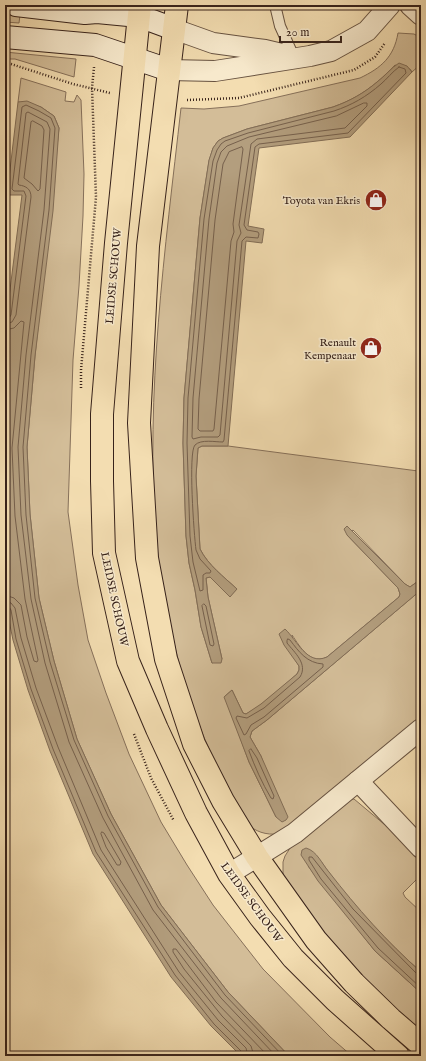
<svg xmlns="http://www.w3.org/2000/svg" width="426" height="1061" viewBox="0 0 426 1061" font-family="'IM FELL English',serif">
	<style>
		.green { fill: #d3bd98; stroke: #86705a }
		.water { fill: #b39e7e; stroke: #826d56 }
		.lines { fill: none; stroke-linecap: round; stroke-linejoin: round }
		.shore { stroke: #76604c; stroke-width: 1 }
		.lane-casing { stroke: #675240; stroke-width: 12 }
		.street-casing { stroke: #675240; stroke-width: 22 }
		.secondary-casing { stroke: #38231b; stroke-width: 24 }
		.primary-casing { stroke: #38231b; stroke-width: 24 }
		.path { stroke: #38231b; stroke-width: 2.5; stroke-dasharray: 1 2; stroke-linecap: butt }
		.lane { stroke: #f7e9cc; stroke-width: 10 }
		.street { stroke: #f7e9cc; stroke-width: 20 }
		.secondary { stroke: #f7e9cc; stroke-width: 22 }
		.primary { stroke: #f3ddb1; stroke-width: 22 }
		.labels { text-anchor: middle; stroke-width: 3; stroke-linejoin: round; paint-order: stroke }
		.poi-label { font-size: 11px; fill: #38231b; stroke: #f7e9cc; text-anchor: end }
		.street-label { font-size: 11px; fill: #38231b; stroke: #f7e9cc }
	</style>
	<rect width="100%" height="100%" fill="#f3ddb1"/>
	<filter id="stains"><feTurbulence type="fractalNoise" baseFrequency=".005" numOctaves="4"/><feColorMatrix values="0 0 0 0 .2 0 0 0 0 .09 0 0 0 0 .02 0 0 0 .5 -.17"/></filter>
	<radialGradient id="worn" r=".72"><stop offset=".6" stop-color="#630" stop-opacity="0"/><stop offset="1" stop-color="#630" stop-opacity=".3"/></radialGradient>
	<g class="green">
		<path d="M 5,13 L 20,15 L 19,23 L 5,22 Z"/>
		<path d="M 398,33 L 414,34 L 421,38 L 421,64 L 412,72 L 410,69 L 395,65 C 376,85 359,98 333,107 L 247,129 L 223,138 L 218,141 L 213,148 L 209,161 L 200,218 L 184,398 L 183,443 L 186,536 L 189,563 L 195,590 L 201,627 L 212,663 L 222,659 L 208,597 L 206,578 L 210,577 L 230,596 L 237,589 C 224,577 208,565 200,549 L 196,476 L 198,448 L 202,446 L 228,446 L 418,471 L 421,457 L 421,579 L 410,587 L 405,584 L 353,530 L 347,535 L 398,588 L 400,594 L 399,597 L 327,657 C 310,665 301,648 292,635 L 296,661 L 299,666 L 299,670 L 297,674 C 281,688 265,704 246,714 L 243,713 L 232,690 L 225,696 L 249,762 L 276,817 L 264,766 L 261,756 L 250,737 L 252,731 L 267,720 L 421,590 L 421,720 L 279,834 C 265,835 256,832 246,823 C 236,803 225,784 216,764 C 201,733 189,700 180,667 C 169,625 160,581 156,537 C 145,394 165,250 181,108 L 204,109 L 239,106 L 360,78 C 381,68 394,57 398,33 Z"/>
		<path d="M 5,52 L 76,59 L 74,77 L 15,59 L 5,59 Z"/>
		<path d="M 21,78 L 66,92 L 65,101 L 74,102 L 77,95 L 81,100 L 84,174 L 83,216 L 79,286 L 73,360 L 68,512 L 78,585 L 88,640 L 106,693 L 129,754 L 161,822 L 187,865 L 213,905 L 263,969 L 330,1037 L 352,1056 L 289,1056 L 228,992 L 161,905 L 111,814 L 77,739 L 54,661 L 39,598 L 30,514 L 27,447 L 35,356 L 59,128 L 54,116 L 41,107 L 18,102 Z"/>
		<path d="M 354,799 L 421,855 L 421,875 L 403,893 L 405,897 L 421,912 L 421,972 C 384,939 348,901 320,860 L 308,866 L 375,951 L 421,993 L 421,1038 L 335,953 L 283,875 L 283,862 L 285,856 L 292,845 L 346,800 Z"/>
	</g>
	<g class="water">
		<path d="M 399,63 L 407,66 L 412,72 L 350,137 L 259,148 L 248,226 L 264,229 L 262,243 L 246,241 L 228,446 L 202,446 L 198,448 L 196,476 L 200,549 C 208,565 224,577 237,589 L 230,597 L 210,577 L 206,578 L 208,597 L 222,659 L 221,663 L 212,663 L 201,627 L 195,590 L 189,563 L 186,536 L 183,443 L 184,398 L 200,218 L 209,160 L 213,148 L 218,141 L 223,138 L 247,129 L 333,107 C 350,101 364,93 377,82 C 385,76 391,68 399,63 Z"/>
		<path d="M 27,101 L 41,107 L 54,116 L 59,128 L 53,211 L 35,356 L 27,447 L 30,514 L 39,598 L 54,661 L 77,739 L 111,814 L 161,905 L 228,992 L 289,1056 L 241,1056 L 211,1026 L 171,977 L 93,854 L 50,751 L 28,690 L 13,640 L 5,601 L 5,329 L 22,195 L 7,195 L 18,102 Z"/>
		<path d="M 347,526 L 405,584 L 410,587 L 421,579 L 421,590 L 267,720 L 252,731 L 250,737 L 261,756 L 288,817 L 286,820 L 282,822 L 276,817 L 249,762 L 224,697 L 232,690 L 243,713 L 246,714 L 261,704 L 297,674 L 299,670 L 299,666 L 284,645 L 279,634 L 285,629 C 297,640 307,666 327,657 L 399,597 L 400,594 L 398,588 L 347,535 L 344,529 Z"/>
		<path d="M 306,848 C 317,851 322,864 329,872 C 357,908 387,942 421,972 L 421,993 L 375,951 L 318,881 L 301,855 L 302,850 Z"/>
	</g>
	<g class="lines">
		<g class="shore">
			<path d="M 399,67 L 405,69 L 406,73 L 348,133 L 259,144 L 255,147 L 244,225 L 247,230 L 258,232 L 259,234 L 258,238 L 246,237 L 242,241 L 224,440 L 223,442 C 215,442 201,439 195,445 C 188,452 194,535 196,550 L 200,559 L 211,571 L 210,573 L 206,573 L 203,575 L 203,590 L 200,591 L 193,562 L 190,536 L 187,443 L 188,398 L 204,219 L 213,161 L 217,150 L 221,144 L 225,141 L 248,133 L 334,111 C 352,105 366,97 381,84 C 387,79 392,72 399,67 Z"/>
			<path d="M 364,103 L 367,103 L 367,106 L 345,128 L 257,139 L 251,144 L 239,225 L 241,233 L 237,241 L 220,435 L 218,437 L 201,437 L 193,439 L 192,437 L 193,398 L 209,219 L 217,163 L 221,152 L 227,146 L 249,137 L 336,116 Z"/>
			<path d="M 33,121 L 42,126 L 44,130 L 40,189 L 38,191 L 32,184 L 24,178 L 31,122 Z"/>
			<path d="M 242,147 L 243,149 L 233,224 L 234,232 L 231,241 L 214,429 L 213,431 L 200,431 L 198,429 L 199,399 L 215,220 L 223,164 L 229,152 Z"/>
			<path d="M 5,319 L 9,318 L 11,315 L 26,196 L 24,191 L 14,191 L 12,189 L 22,107 L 26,105 L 39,111 L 51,118 L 55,128 L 49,210 L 31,355 L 23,447 L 26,515 L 35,598 L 50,662 L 74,740 L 108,816 L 158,907 L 225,995 L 283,1056"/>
			<path d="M 5,324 L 12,322 L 16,315 L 31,197 C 31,189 26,186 19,185 L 18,184 L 26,113 L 28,112 L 47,122 L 50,129 L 44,210 L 26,355 L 18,447 L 21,515 L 31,599 L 45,663 L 69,742 L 103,818 L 153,910 L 221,998 L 276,1056"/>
			<path d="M 5,330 L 14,328 L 21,321 L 24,322 L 12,448 L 15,516 L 25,599 L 38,660 L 37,662 L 34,661 L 27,637 L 21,605 L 14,598 L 5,595"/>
			<path d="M 5,601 L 11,603 L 15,608 L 21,638 L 36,688 L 58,747 L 101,850 L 179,972 L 218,1020 L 246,1048 L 248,1056"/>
			<path d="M 204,604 L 206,606 L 214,644 L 213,646 L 210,645 L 202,606 Z"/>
			<path d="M 5,606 L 9,607 L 11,610 L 16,639 L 31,689 L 53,749 L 96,852 L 175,975 L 214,1024 L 242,1052 L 243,1056"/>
			<path d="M 288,639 L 290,640 C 299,652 307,663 323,664 L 323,667 L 264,717 L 251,725 L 246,734 L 244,735 L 236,718 L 237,716 L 247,718 L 264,708 L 300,677 C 308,664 295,653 287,643 L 287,641 Z"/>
			<path d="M 251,749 L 257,758 L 274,796 L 273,799 L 271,798 C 262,783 255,767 249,751 Z"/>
			<path d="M 102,832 L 104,833 L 121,862 L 120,865 L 117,865 L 106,847 L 101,834 Z"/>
			<path d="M 421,975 L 417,974 L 353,909 L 312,857 L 309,857 L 309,860 L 321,879 L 378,948 L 421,988"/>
			<path d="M 254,1056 L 251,1046 L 222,1016 L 184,969 L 173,952 L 173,949 L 176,949 L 216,1002 L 268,1056"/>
		</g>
		<g class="lane-casing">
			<path id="lane" d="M 275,5 L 280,26 L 294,57"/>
		</g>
		<g class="street-casing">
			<g id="street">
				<path d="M 410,5 L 421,15"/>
				<path d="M 174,29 L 213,43 L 265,50 L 286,55"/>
				<path d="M 169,70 L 215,71 L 310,56 L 331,51 L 367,31 L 390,5"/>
				<path d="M 358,781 L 421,848"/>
				<path d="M 229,874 L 295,833 L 421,729"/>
			</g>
		</g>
		<g class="secondary-casing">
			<g id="secondary">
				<path d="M 16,5 L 85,13 L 97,12 L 139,16 L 174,29"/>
				<path d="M 5,37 L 95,45 L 169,70"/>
			</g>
		</g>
		<g class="primary-casing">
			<g id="primary">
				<path d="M 140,5 L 116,243 L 102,414 L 102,481 L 104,553 L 128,661 L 157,729 L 196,813 L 229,874 L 260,917 L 293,958 L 335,1000 L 398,1056"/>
				<path d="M 177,5 L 148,246 L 139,423 L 147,558 L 166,659 L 194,744 L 223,801 L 257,857 L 316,940 L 354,983 L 391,1019 L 421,1045"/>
			</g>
		</g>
		<g class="path">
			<path d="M 5,64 L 11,64 L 73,84 L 110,93"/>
			<path d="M 187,100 L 239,98 L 354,70 L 375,57 L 385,43"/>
			<path d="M 81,388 L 81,370 L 96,197 L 92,88 L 94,67"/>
			<path d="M 134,734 L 151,778 L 174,821"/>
		</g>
		<use href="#lane" class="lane"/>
		<use href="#street" class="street"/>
		<use href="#secondary" class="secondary"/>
		<use href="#primary" class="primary"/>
	</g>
	<defs>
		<g id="shop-disc" transform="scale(1.15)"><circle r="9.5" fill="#8f2418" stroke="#f7e9cc"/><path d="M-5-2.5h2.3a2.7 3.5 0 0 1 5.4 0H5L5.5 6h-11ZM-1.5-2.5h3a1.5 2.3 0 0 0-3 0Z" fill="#fff"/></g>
	</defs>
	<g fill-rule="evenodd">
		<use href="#shop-disc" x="376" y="200"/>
		<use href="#shop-disc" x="371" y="348"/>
	</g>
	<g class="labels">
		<g class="poi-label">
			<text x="360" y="204">Toyota van Ekris</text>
			<text x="356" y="346">Renault<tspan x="356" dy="13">Kempenaar</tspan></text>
		</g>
		<g class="street-label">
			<text transform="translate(113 276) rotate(-85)" y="4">LEIDSE SCHOUW</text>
			<text transform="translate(115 599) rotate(78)" y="4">LEIDSE SCHOUW</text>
			<text transform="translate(252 902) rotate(54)" y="4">LEIDSE SCHOUW</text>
		</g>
	</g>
	<rect width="426" height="1061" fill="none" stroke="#f3ddb1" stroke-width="20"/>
	<rect x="6" y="6" width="414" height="1049" fill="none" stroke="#38231b" stroke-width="2"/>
	<rect x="10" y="10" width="406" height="1041" fill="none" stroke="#38231b"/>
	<path d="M280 36v6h61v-6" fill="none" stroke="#38231b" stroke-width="2"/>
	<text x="286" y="36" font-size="12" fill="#38231b" stroke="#f7e9cc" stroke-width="3" paint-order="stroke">20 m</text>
	<rect width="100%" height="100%" filter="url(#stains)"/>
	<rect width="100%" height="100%" fill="url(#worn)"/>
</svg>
